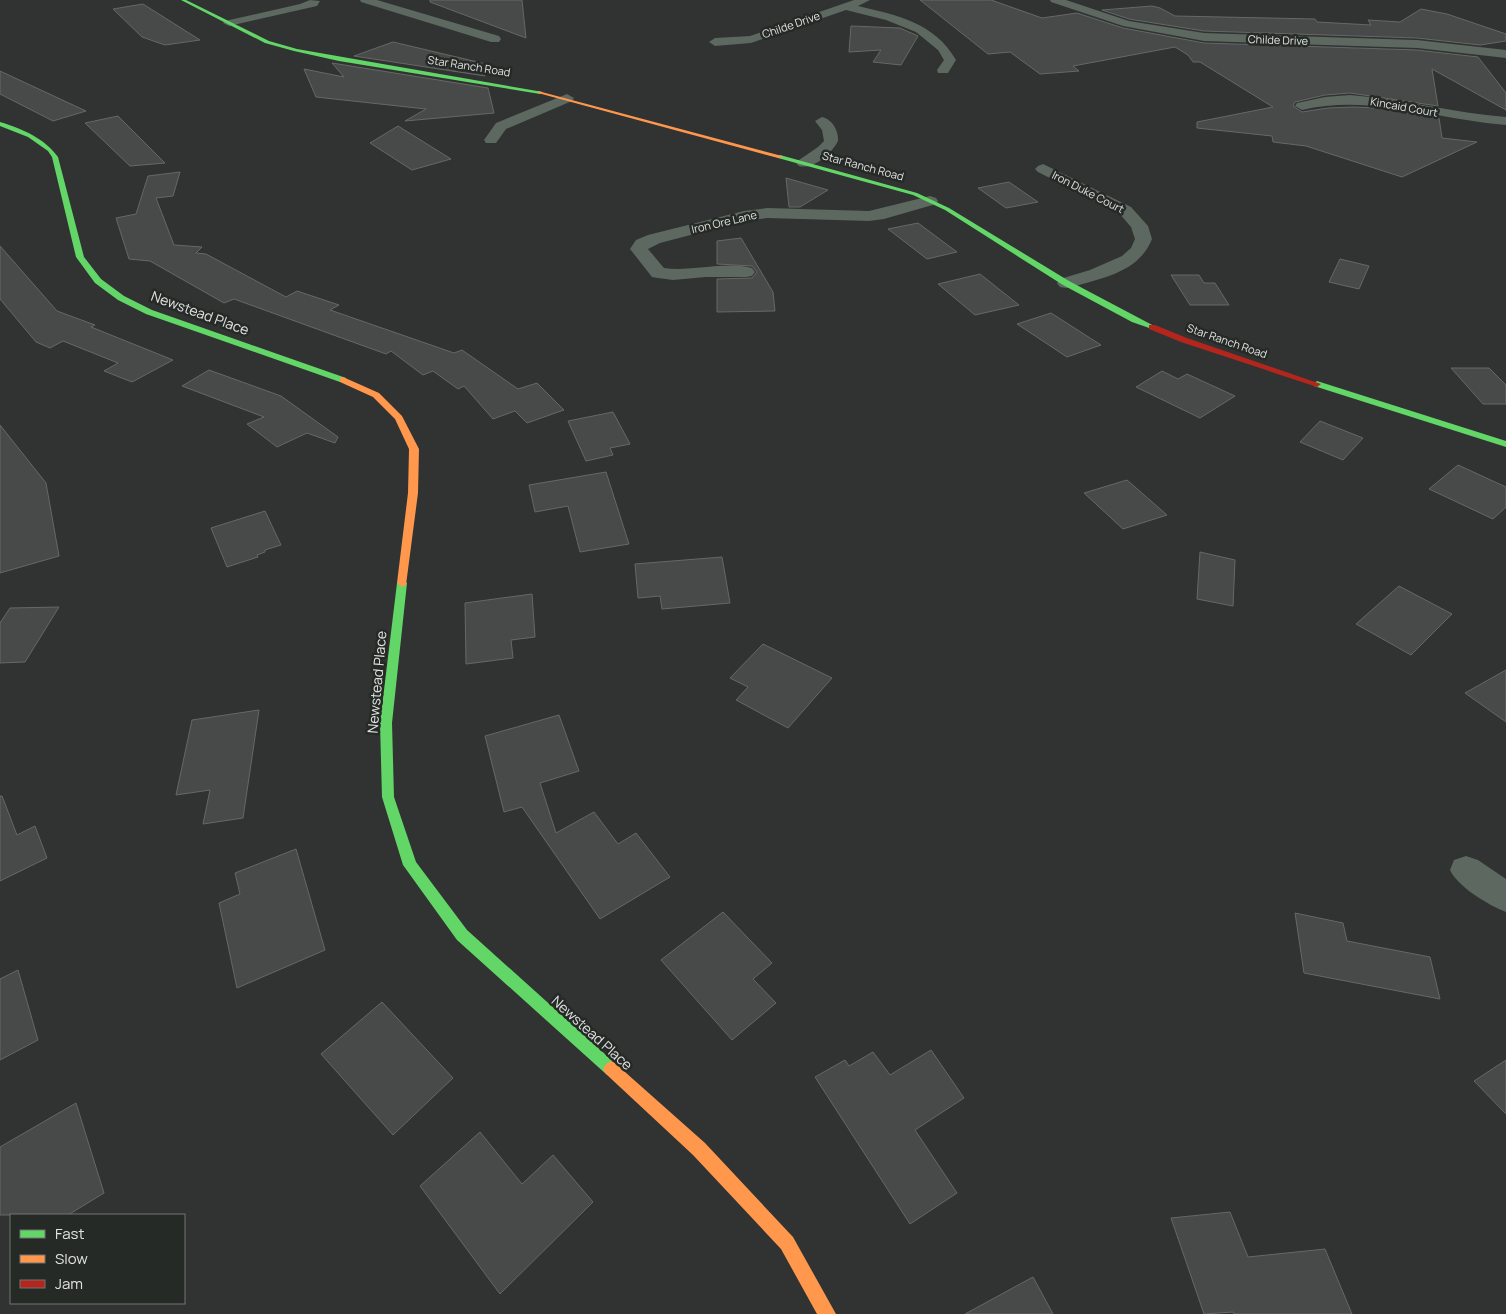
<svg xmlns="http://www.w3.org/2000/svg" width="1506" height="1314" viewBox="0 0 1506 1314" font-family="Manrope,sans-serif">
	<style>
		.building { fill: #484a49; stroke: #666866 }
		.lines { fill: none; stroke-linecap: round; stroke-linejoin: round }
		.street { fill: #5c6860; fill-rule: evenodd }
		.fast { fill: #63d668; fill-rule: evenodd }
		.slow { fill: #ff974d; fill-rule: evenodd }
		.jam { fill: #b3261e; fill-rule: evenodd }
		.labels { text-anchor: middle; stroke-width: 5; stroke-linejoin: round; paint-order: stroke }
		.far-street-label { font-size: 11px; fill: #e0e3e1; stroke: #262a27 }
		.street-label { font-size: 14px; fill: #e0e3e1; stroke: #262a27 }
	</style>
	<rect width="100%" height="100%" fill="#303331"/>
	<g class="building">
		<path d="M 430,0 L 522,0 L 526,38 L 430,2 Z"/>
		<path d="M 920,0 L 991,0 L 1042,18 L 1077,13 L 1123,28 L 1204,43 L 1417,50 L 1478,57 L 1506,93 L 1506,110 L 1432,69 L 1438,106 L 1350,93 L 1325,95 L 1295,102 L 1293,106 L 1302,112 L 1328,108 L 1353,107 L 1378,108 L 1439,118 L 1442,138 L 1477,142 L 1402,177 L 1306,146 L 1273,142 L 1272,136 L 1197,128 L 1197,122 L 1273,107 L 1200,62 L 1193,62 L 1188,55 L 1175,47 L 1073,66 L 1079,71 L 1040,74 L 1010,52 L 988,54 Z"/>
		<path d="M 143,4 L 200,40 L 165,45 L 142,37 L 113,9 Z"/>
		<path d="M 1152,6 L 1160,8 L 1175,16 L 1315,19 L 1317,22 L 1371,25 L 1368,20 L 1400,22 L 1421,9 L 1447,14 L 1506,34 L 1506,41 L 1480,45 L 1417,38 L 1204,31 L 1129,19 L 1102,10 Z"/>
		<path d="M 851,26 L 900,28 L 918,36 L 901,65 L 873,62 L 881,50 L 849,52 Z"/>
		<path d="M 393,42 L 482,63 L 485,76 L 354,56 Z"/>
		<path d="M 332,63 L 488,88 L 494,113 L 405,121 L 426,109 L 316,97 L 304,69 L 344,77 Z"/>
		<path d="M 0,71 L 86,111 L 53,121 L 0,94 Z"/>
		<path d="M 118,116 L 165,163 L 130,166 L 85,123 Z"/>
		<path d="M 398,126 L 451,159 L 412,170 L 370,143 Z"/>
		<path d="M 180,172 L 173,196 L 156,198 L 174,245 L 202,247 L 196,253 L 206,254 L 286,297 L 297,291 L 339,305 L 330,310 L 454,353 L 462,350 L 518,389 L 537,383 L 564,410 L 527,423 L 515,411 L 493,419 L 464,386 L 458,389 L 433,371 L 423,375 L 391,351 L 386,354 L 234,299 L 224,303 L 150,261 L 129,259 L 116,218 L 136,214 L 148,176 Z"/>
		<path d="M 786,178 L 828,190 L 800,207 L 789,207 Z"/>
		<path d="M 1009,182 L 1038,202 L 1006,208 L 978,188 Z"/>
		<path d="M 918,223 L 957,252 L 927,259 L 888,229 Z"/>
		<path d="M 741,238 L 773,292 L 775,311 L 717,312 L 717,279 L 752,278 L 757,272 L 752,266 L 717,264 L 717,241 Z"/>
		<path d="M 0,246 L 57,311 L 95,325 L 91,327 L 173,360 L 132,382 L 104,371 L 118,363 L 63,341 L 50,348 L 36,342 L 0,299 Z"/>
		<path d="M 1340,259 L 1369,266 L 1359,289 L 1329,282 Z"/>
		<path d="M 980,274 L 1019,305 L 975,315 L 938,284 Z"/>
		<path d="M 1171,275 L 1199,275 L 1204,283 L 1215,283 L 1229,305 L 1190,305 Z"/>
		<path d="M 1051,313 L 1101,345 L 1067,357 L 1017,324 Z"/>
		<path d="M 1451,368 L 1489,368 L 1506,385 L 1506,404 L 1483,404 Z"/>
		<path d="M 209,370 L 281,396 L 338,437 L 335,443 L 307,433 L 277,447 L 247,424 L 264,417 L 182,386 Z"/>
		<path d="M 1162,371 L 1178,379 L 1187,374 L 1235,396 L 1200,418 L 1136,387 Z"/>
		<path d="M 613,412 L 630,444 L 610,448 L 613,455 L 586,461 L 568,421 Z"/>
		<path d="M 1320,421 L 1363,438 L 1343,460 L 1300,442 Z"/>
		<path d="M 0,425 L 46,483 L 59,556 L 0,573 Z"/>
		<path d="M 1458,465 L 1506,487 L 1506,507 L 1493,519 L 1429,489 Z"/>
		<path d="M 606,472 L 629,544 L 580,552 L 568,506 L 535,512 L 529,485 Z"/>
		<path d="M 1127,480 L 1167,515 L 1123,529 L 1084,493 Z"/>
		<path d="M 265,511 L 281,545 L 265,550 L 265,552 L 257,555 L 258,557 L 227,567 L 211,528 Z"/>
		<path d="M 1200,552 L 1235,560 L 1233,606 L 1197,599 Z"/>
		<path d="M 722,557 L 730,603 L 662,609 L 660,596 L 638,598 L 635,564 Z"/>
		<path d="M 1399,586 L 1452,614 L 1411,655 L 1356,624 Z"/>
		<path d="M 532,594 L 535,637 L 511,640 L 513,658 L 466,664 L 465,603 Z"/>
		<path d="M 59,607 L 25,662 L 0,663 L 0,623 L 10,608 Z"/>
		<path d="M 763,644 L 832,678 L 788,728 L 736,700 L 748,687 L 730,678 Z"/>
		<path d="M 1506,670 L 1506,722 L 1465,693 Z"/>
		<path d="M 259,710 L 243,818 L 203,824 L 210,790 L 176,795 L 192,720 Z"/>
		<path d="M 559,715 L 579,771 L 540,783 L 556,833 L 594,812 L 618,844 L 636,833 L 670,877 L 600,919 L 522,807 L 504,812 L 485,736 Z"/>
		<path d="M 0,796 L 2,796 L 17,835 L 35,826 L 47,858 L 0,881 Z"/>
		<path d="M 296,849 L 325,950 L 237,988 L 219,903 L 240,894 L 235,873 Z"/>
		<path d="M 723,912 L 772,963 L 753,979 L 776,1003 L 732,1040 L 661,960 Z"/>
		<path d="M 1295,913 L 1343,923 L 1347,941 L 1430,957 L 1440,999 L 1304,973 Z"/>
		<path d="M 18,970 L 38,1040 L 0,1060 L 0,979 Z"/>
		<path d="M 382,1002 L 453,1078 L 393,1135 L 321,1054 Z"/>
		<path d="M 931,1050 L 964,1098 L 915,1130 L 957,1193 L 910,1224 L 815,1077 L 845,1060 L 849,1066 L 873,1052 L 890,1075 Z"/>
		<path d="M 1506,1060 L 1506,1114 L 1474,1081 Z"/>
		<path d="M 76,1103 L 104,1193 L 68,1215 L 0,1215 L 0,1147 Z"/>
		<path d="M 480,1132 L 522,1184 L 553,1155 L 593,1202 L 500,1294 L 420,1186 Z"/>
		<path d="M 1230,1212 L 1248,1257 L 1325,1249 L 1352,1314 L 1234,1314 L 1233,1312 L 1204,1314 L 1171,1218 Z"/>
		<path d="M 1033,1277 L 1053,1314 L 965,1314 Z"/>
	</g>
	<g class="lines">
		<g class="street">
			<path d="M 310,0 L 320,1 L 317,6 L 229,26 L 223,23 L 225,21 L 300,4 Z"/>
			<path d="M 360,0 L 377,0 L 499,36 L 501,39 L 499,42 L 491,42 L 361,2 Z"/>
			<path d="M 854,0 L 870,0 L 858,6 C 897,15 935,23 956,60 L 948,73 L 938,73 L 937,70 L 944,60 L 938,50 L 916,32 L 886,20 L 846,10 L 751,43 L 715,46 L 709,42 L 715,38 L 750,36 Z"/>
			<path d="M 1050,0 L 1066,0 L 1129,21 L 1204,33 L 1417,40 L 1506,50 L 1506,58 L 1417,48 L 1204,41 L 1123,26 L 1051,2 Z"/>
			<path d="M 567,94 L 574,98 L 572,101 L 506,129 L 496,143 L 486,143 L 484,140 L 496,123 Z"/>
			<path d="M 1350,95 C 1403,99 1454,113 1506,117 L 1506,125 C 1437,120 1371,94 1302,110 L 1295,106 L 1297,103 L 1325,97 Z"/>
			<path d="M 822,117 C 832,119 839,131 838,141 C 832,153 814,170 799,166 L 796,163 L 799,160 L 818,147 L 824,141 L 822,130 L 815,121 Z"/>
			<path d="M 1043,164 L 1131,207 L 1148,226 L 1152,239 C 1139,272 1103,278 1072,287 L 1066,288 L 1060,287 L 1057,283 L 1060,279 L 1090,270 L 1122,256 L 1131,248 L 1135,239 L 1131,227 L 1119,213 L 1038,172 L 1035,169 L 1038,166 Z"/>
			<path d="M 930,196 L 936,198 L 938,201 L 936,204 L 884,219 L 869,221 L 767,218 L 744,221 L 660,243 L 648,249 L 664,268 C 693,272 723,261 752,268 L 755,272 L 752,276 L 746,277 L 706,277 L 673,280 L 658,278 L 652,277 L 630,249 L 636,240 L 648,235 L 744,211 L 767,208 L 869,211 Z"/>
			<path d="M 1466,856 L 1478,860 L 1506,879 L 1506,912 C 1488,905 1458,887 1450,870 L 1454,860 Z"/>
		</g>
		<g class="fast">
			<path d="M 181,0 L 186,0 L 269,41 L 297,49 L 543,92 L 540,94 L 339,61 L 294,51 L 265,43 Z"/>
			<path d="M 0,122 C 23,129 44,138 58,157 L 84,257 L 101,279 L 124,296 L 152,310 L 346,378 L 346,382 L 340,382 L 146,314 L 118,300 L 95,283 L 76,257 L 52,157 L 48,151 L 28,137 L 0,126 Z"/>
			<path d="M 780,155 L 917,193 L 949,208 L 1069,281 L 1156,327 L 1152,329 L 1132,322 L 1063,285 L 945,210 L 913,195 L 778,158 L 777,157 Z"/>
			<path d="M 1317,381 L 1506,441 L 1506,447 L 1314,386 L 1313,384 Z"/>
			<path d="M 402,579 L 407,583 L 392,723 L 394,797 L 416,862 L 467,930 L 616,1064 L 619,1069 L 616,1074 L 611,1077 L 606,1074 L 457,940 L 403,865 L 382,797 L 380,723 L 397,583 Z"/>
		</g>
		<g class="slow">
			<path d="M 538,91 L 782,156 L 783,157 L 778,158 L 538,93 Z"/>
			<path d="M 343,377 L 379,393 L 402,416 L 419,449 L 418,493 L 406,585 L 402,587 L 397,583 L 408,493 L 409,449 L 395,419 L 373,397 L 340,382 L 340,378 Z"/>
			<path d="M 611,1061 L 616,1064 L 705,1143 L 793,1237 L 836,1314 L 817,1314 L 781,1249 L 693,1155 L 606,1074 L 603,1069 L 606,1064 Z"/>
		</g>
		<path class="jam" d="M 1149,325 L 1155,325 L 1187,338 L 1321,384 L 1317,387 L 1314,386 L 1181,342 L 1149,329 Z"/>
	</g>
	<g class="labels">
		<g class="far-street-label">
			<text transform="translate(791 25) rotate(-19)" y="4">Childe Drive</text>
			<text transform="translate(1278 40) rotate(2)" y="4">Childe Drive</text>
			<text transform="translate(469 66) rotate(9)" y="4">Star Ranch Road</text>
			<text transform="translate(1404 107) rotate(10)" y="4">Kincaid Court</text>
			<text transform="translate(863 166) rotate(15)" y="4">Star Ranch Road</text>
			<text transform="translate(1088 192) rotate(27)" y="4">Iron Duke Court</text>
			<text transform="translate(724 222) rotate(-13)" y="4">Iron Ore Lane</text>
			<text transform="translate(1227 341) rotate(19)" y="4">Star Ranch Road</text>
		</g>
		<g class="street-label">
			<text transform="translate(200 313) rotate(20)" y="5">Newstead Place</text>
			<text transform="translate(377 682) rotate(-85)" y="5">Newstead Place</text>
			<text transform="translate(592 1033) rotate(42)" y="5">Newstead Place</text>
		</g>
	</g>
	<rect x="10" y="1214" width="175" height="90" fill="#262a27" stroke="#707471"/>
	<rect x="20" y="1230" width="25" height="8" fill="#63d668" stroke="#707471"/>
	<text x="55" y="1239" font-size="15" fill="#e0e3e1">Fast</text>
	<rect x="20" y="1255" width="25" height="8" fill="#ff974d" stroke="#707471"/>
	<text x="55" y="1264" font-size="15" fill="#e0e3e1">Slow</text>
	<rect x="20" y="1280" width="25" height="8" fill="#b3261e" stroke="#707471"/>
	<text x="55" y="1289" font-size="15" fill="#e0e3e1">Jam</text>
</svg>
